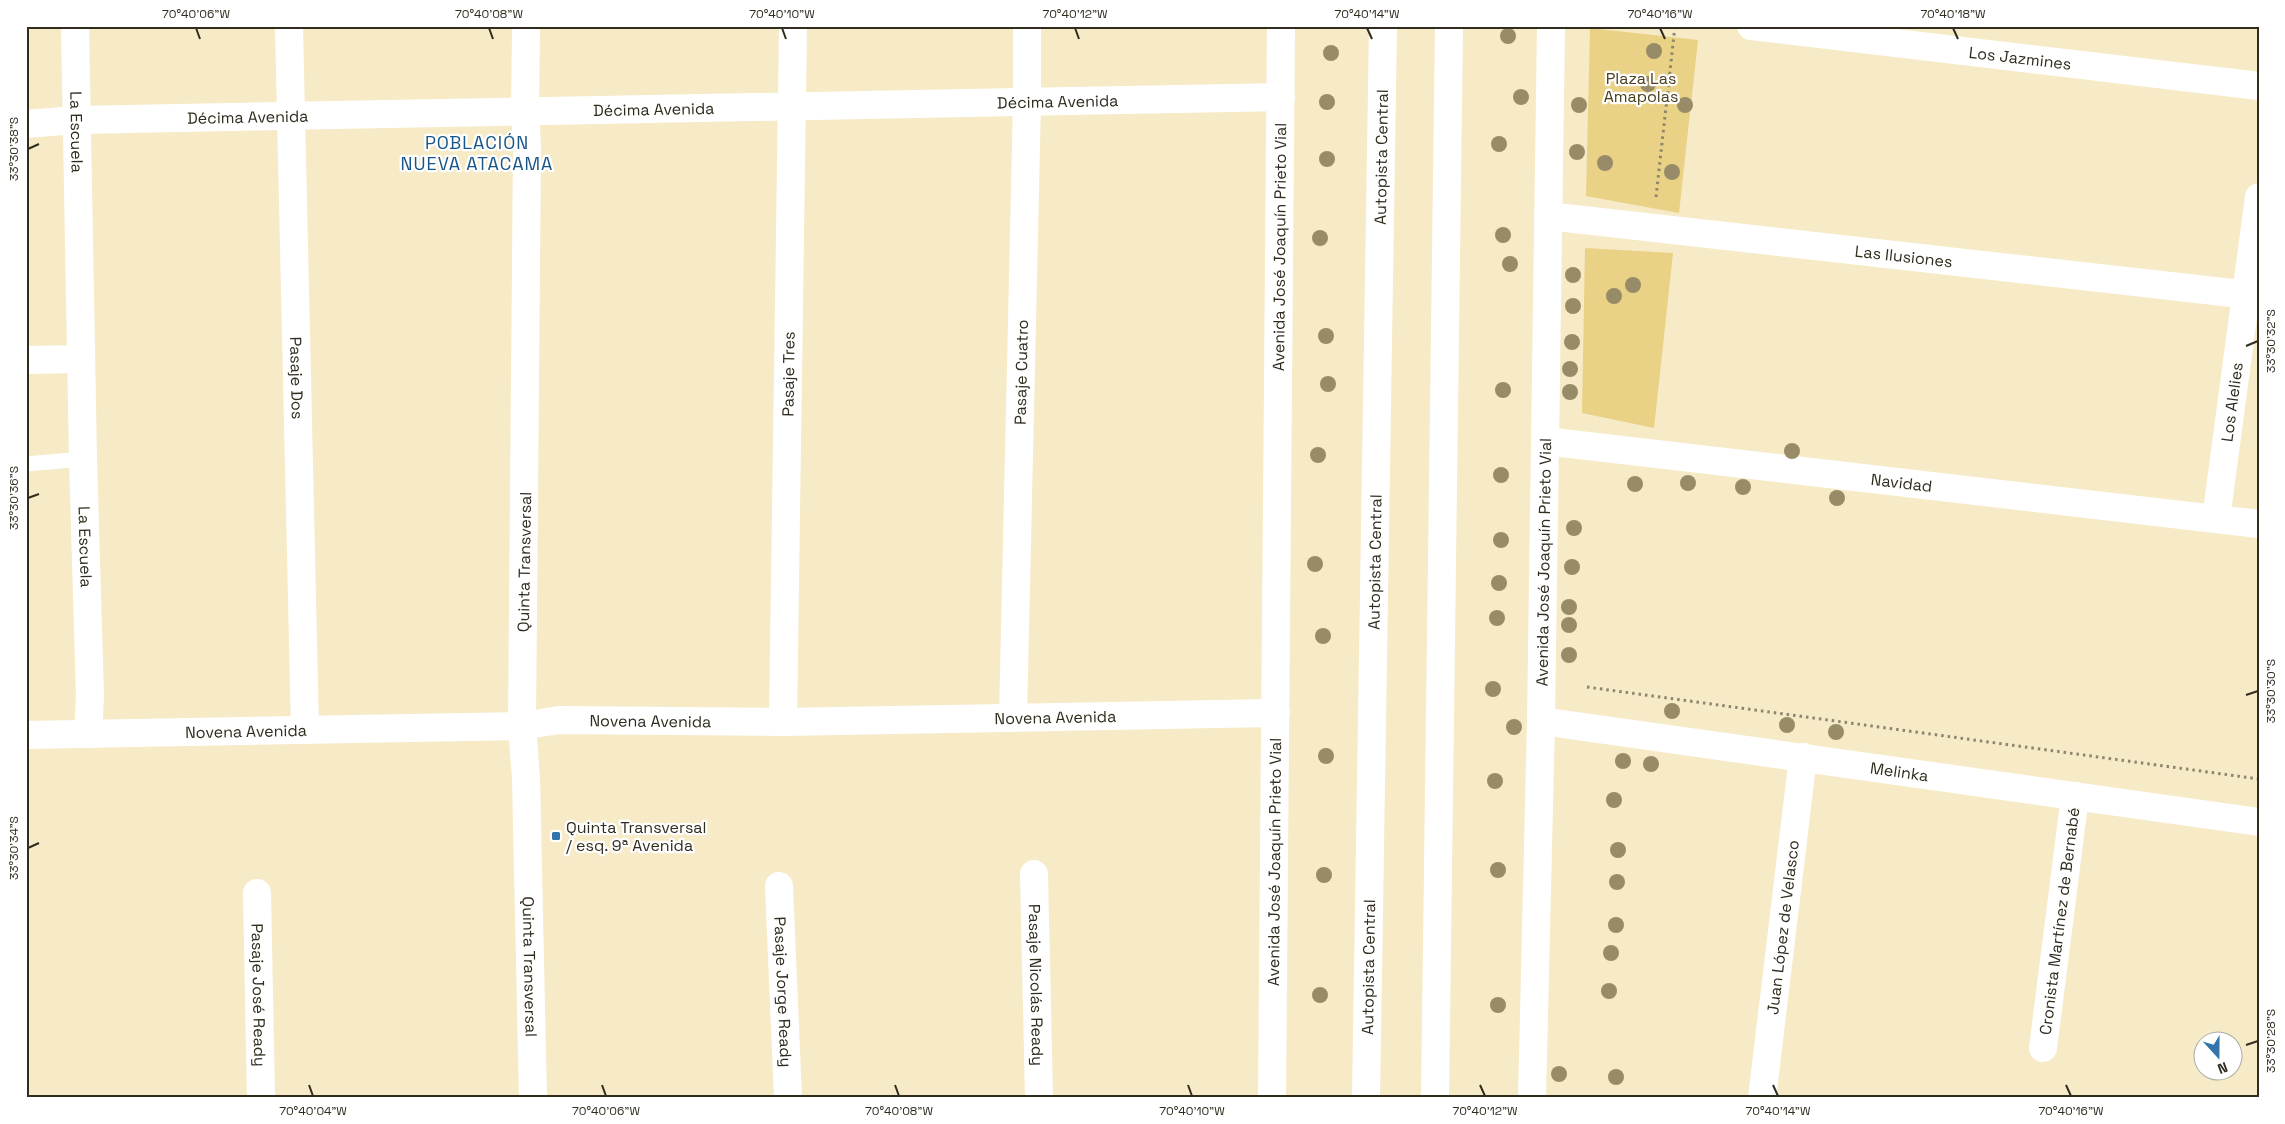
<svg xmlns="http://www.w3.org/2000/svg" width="2285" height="1124" viewBox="0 0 2285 1124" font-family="'Space Grotesk',sans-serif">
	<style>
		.green { fill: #e9d185 }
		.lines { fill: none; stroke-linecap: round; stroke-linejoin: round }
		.path { stroke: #8d856d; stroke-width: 3; stroke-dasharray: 2.5 4; stroke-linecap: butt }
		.service { stroke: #fff; stroke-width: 15 }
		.minor { stroke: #fff; stroke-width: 28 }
		.secondary { stroke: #fff; stroke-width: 28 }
		.motorway { stroke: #fff; stroke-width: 28 }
		.tree { fill: #988c68 }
		.ticks { fill: none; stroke: #302c1e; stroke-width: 2 }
		.poi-dot { fill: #3374ab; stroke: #fff; stroke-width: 2 }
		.labels { text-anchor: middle; stroke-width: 4.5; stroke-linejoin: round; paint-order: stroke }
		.street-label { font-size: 16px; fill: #302c1e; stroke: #fff }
		.park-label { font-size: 16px; fill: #4b401b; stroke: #fff }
		.poi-label { font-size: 16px; fill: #302c1e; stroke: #fff; text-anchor: start }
		.neighbourhood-label { font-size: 18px; letter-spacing: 1px; fill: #195687; stroke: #fff }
		.neatline { fill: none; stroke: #302c1e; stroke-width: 2 }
		.ticks-label { font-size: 12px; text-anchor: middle; fill: #302c1e }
	</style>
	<rect width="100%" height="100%" fill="#f6eac7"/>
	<g class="green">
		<path d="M 1590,28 L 1698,40 L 1679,213 L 1586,196 Z"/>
		<path d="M 1585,248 L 1673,253 L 1654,428 L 1582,413 Z"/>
	</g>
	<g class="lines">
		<g class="path">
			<path d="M 1656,197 L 1675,26"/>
			<path d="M 1587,687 L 2259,779"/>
		</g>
		<path class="service" d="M 26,464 L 83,459"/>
		<g class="minor">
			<path id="s1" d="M 75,26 L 83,459 L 90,696 L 88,734"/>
			<path id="s2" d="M 289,26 L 305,730"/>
			<path id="s3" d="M 526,26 L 525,112 L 527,146 L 522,726 L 526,778 L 533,1098"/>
			<path id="s4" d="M 1751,26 L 2259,86"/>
			<path id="s5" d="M 26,124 L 76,120 L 1281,97"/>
			<path id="s6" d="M 1548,216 L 2259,296"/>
			<path d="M 26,360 L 81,359"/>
			<path id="s7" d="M 1545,441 L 2259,524"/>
			<path id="s8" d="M 2216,519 L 2259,197"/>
			<path id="s9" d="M 1013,718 L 1027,102 L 1027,26"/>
			<path id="s10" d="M 1541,721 L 2259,822"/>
			<path id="s11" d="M 783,722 L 793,26"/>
			<path id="s12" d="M 26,735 L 522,726 L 559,720 L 783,722 L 1276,713"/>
			<path id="s13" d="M 1034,874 L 1039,1098"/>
			<path id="s14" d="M 779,886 L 788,1098"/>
			<path id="s15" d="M 257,893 L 261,1098"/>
			<path id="s16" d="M 2043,1048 L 2075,796"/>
			<path id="s17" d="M 1762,1098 L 1803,757"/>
		</g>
		<g class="secondary">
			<path id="s18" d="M 1272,1098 L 1281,26"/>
			<path id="s19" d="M 1532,1098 L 1541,721 L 1551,26"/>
		</g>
		<g class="motorway">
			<path id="s20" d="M 1366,1098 L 1383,26"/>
			<path d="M 1435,1098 L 1449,26"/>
		</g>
	</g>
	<g class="tree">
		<circle cx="1508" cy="36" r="8"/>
		<circle cx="1654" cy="51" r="8"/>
		<circle cx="1331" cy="53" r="8"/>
		<circle cx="1648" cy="84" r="8"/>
		<circle cx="1521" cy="97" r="8"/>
		<circle cx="1327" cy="102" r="8"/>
		<circle cx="1579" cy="105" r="8"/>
		<circle cx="1685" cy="105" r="8"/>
		<circle cx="1499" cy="144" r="8"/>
		<circle cx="1577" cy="152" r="8"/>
		<circle cx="1327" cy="159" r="8"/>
		<circle cx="1605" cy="163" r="8"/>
		<circle cx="1672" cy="172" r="8"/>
		<circle cx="1503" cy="235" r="8"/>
		<circle cx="1320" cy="238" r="8"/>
		<circle cx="1510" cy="264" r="8"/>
		<circle cx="1573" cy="275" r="8"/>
		<circle cx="1633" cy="285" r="8"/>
		<circle cx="1614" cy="296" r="8"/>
		<circle cx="1573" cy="306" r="8"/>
		<circle cx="1326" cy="336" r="8"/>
		<circle cx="1572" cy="342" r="8"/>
		<circle cx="1570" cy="369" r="8"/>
		<circle cx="1328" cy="384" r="8"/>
		<circle cx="1503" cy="390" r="8"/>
		<circle cx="1570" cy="392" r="8"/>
		<circle cx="1792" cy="451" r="8"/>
		<circle cx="1318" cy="455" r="8"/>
		<circle cx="1501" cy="475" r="8"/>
		<circle cx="1688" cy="483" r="8"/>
		<circle cx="1635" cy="484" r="8"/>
		<circle cx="1743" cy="487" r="8"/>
		<circle cx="1837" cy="498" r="8"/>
		<circle cx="1574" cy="528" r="8"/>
		<circle cx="1501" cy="540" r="8"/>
		<circle cx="1315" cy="564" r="8"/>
		<circle cx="1572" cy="567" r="8"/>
		<circle cx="1499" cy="583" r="8"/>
		<circle cx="1569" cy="607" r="8"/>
		<circle cx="1497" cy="618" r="8"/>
		<circle cx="1569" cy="625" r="8"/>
		<circle cx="1323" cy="636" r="8"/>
		<circle cx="1569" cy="655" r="8"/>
		<circle cx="1493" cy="689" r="8"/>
		<circle cx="1672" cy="711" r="8"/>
		<circle cx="1787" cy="725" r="8"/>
		<circle cx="1514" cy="727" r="8"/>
		<circle cx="1836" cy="732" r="8"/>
		<circle cx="1326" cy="756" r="8"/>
		<circle cx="1623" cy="761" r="8"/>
		<circle cx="1651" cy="764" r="8"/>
		<circle cx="1495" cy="781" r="8"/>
		<circle cx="1614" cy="800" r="8"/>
		<circle cx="1618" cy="850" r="8"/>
		<circle cx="1498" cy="870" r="8"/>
		<circle cx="1324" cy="875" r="8"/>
		<circle cx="1617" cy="882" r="8"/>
		<circle cx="1616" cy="925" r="8"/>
		<circle cx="1611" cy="953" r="8"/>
		<circle cx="1609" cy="991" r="8"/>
		<circle cx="1320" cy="995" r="8"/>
		<circle cx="1498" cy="1005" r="8"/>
		<circle cx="1559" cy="1074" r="8"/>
		<circle cx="1616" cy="1077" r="8"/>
	</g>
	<path class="ticks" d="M 196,28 L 200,39M 489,28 L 493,39M 782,28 L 786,39M 1075,28 L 1079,39M 1367,28 L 1372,39M 1660,28 L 1665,39M 1953,28 L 1958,39M 28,149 L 39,144M 2246,346 L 2258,341M 28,498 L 39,494M 2246,695 L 2258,691M 28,848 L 39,843M 2246,1045 L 2258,1041M 309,1085 L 313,1096M 602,1085 L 606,1096M 895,1085 L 899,1096M 1188,1085 L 1192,1096M 1480,1085 L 1485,1096M 1773,1085 L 1778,1096M 2066,1085 L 2071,1096"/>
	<rect class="poi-dot" x="551" y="831" width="10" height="10" rx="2.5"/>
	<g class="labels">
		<g class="street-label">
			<text dy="6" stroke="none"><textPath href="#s4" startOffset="271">Los Jazmines</textPath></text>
			<text dy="6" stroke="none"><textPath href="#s5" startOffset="1032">Décima Avenida</textPath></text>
			<text dy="6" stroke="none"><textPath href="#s5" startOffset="628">Décima Avenida</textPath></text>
			<text dy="6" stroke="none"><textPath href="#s5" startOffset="222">Décima Avenida</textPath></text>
			<text dy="6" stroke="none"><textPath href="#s1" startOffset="106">La Escuela</textPath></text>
			<text dy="6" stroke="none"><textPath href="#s20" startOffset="941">Autopista Central</textPath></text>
			<text dy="6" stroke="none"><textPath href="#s18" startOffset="851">Avenida José Joaquín Prieto Vial</textPath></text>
			<text dy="6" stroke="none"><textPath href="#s6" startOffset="358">Las Ilusiones</textPath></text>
			<text dy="6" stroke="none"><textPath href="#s9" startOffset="346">Pasaje Cuatro</textPath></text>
			<text dy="6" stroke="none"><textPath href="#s11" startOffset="348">Pasaje Tres</textPath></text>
			<text dy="6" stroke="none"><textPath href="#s2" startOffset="352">Pasaje Dos</textPath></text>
			<text dy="6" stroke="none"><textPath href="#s8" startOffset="118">Los Alelies</textPath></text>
			<text dy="6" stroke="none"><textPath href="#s7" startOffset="359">Navidad</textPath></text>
			<text dy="6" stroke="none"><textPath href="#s1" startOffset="521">La Escuela</textPath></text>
			<text transform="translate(524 562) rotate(-89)" y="6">Quinta Transversal</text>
			<text dy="6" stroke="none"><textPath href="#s20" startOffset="536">Autopista Central</textPath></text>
			<text dy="6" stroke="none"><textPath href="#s19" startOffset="536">Avenida José Joaquín Prieto Vial</textPath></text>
			<text dy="6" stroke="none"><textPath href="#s12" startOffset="1030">Novena Avenida</textPath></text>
			<text dy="6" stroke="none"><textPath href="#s12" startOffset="625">Novena Avenida</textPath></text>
			<text dy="6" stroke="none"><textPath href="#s12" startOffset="220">Novena Avenida</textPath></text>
			<text dy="6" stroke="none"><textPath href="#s10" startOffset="362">Melinka</textPath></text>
			<text dy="6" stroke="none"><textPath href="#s18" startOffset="236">Avenida José Joaquín Prieto Vial</textPath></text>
			<text dy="6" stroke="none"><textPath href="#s16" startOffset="128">Cronista Martínez de Bernabé</textPath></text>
			<text dy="6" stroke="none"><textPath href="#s17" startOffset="172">Juan López de Velasco</textPath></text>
			<text dy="6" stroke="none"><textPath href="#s3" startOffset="941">Quinta Transversal</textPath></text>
			<text dy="6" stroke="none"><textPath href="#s20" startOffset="131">Autopista Central</textPath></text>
			<text dy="6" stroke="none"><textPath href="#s13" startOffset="111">Pasaje Nicolás Ready</textPath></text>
			<text dy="6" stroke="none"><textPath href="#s14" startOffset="106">Pasaje Jorge Ready</textPath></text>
			<text dy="6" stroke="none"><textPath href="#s15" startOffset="102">Pasaje José Ready</textPath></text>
		</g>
		<g class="park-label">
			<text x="1641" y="84">Plaza Las<tspan x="1641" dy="18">Amapolas</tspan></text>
		</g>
		<g class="poi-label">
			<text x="566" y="833">Quinta Transversal<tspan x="566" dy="18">/ esq. 9ª Avenida</tspan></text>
		</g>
		<g class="neighbourhood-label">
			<text x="477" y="149">POBLACIÓN<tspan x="477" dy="21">NUEVA ATACAMA</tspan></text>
		</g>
	</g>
	<rect width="2285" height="1124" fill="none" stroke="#ffffff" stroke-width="55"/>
	<g transform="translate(2218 1056) rotate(159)"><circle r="24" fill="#ffffff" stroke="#acaba5"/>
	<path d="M0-4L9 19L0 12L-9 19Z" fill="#3374ab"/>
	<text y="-8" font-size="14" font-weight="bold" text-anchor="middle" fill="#302c1e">N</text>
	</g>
	<rect x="28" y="28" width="2230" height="1068" class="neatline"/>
	<g class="ticks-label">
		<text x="196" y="18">70°40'06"W</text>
		<text x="489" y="18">70°40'08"W</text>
		<text x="782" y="18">70°40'10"W</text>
		<text x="1075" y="18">70°40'12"W</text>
		<text x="1367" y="18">70°40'14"W</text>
		<text x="1660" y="18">70°40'16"W</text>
		<text x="1953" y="18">70°40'18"W</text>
		<text transform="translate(14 149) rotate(-90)" y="4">33°30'38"S</text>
		<text transform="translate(2271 341) rotate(-90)" y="4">33°30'32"S</text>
		<text transform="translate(14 498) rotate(-90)" y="4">33°30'36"S</text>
		<text transform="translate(2271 691) rotate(-90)" y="4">33°30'30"S</text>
		<text transform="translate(14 848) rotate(-90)" y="4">33°30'34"S</text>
		<text transform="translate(2271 1041) rotate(-90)" y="4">33°30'28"S</text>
		<text x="313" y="1115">70°40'04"W</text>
		<text x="606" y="1115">70°40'06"W</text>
		<text x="899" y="1115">70°40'08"W</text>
		<text x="1192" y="1115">70°40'10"W</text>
		<text x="1485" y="1115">70°40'12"W</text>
		<text x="1778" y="1115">70°40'14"W</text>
		<text x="2071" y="1115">70°40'16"W</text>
	</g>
</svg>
